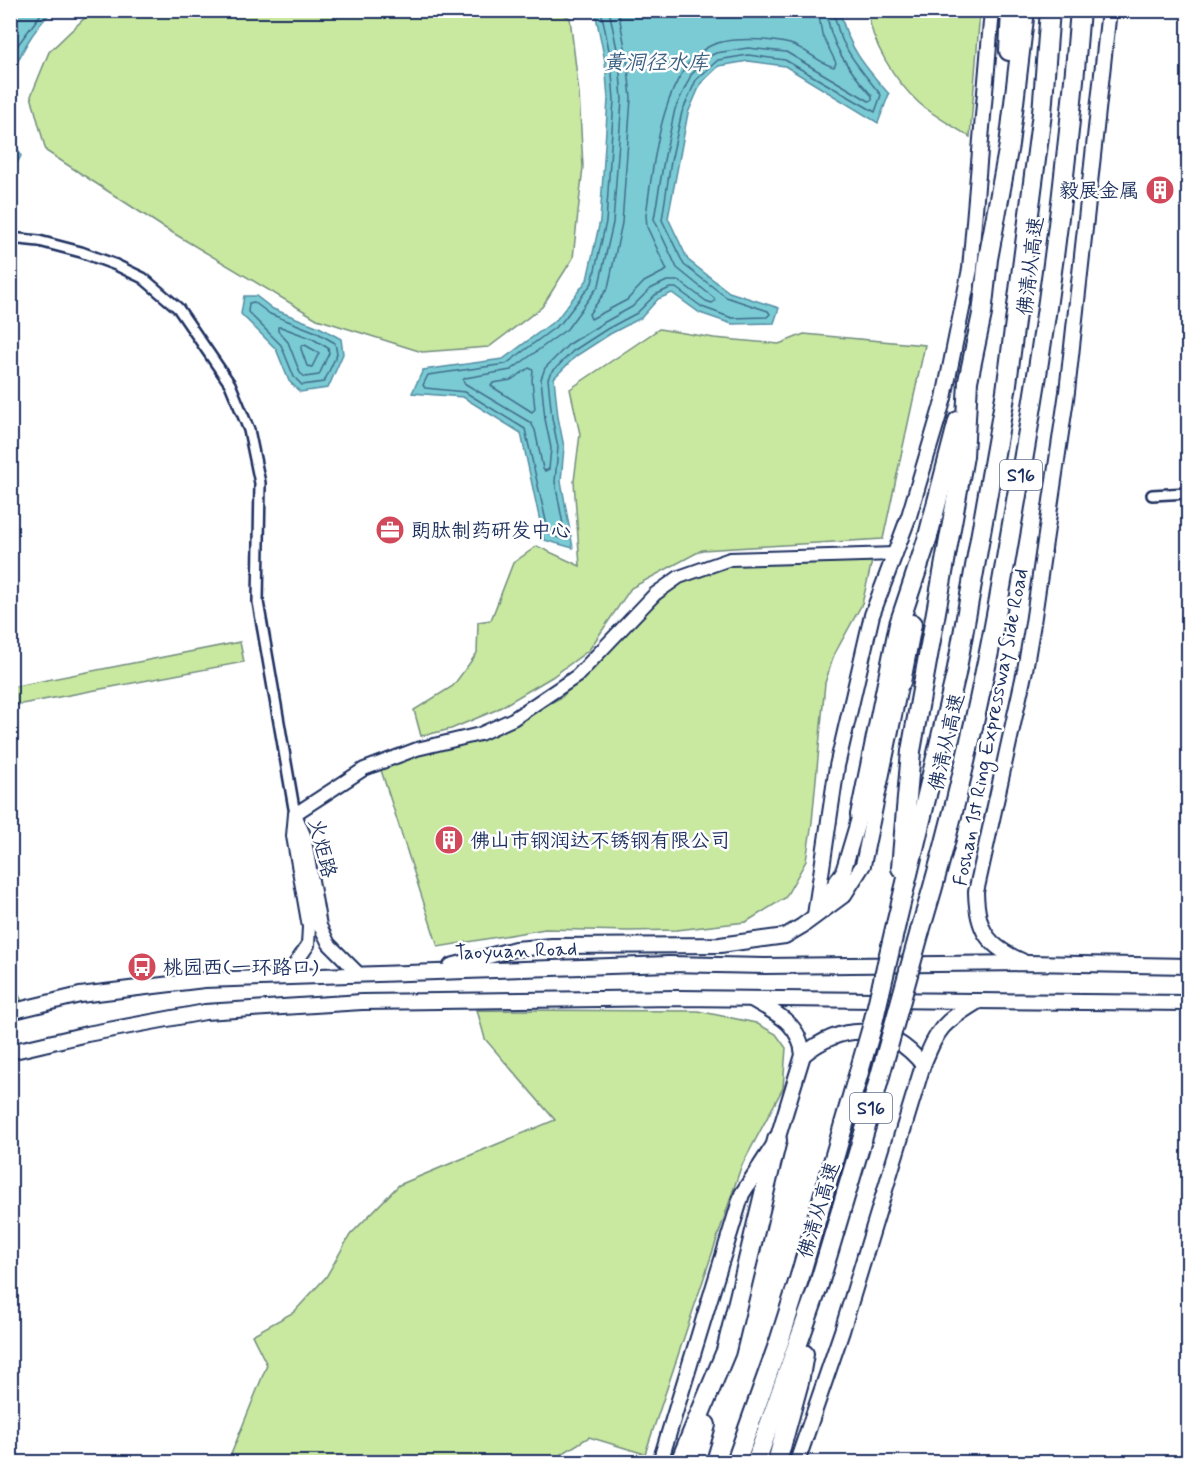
<svg xmlns="http://www.w3.org/2000/svg" width="1199" height="1473" viewBox="0 0 1199 1473" font-family="Mynerve,'LXGW WenKai TC',sans-serif">
	<style>
		.green { fill: #c9e8a0; stroke: #728c7f; stroke-width: 1.5 }
		.water { fill: #7acbd3; stroke: #548da4; stroke-width: 1.5 }
		.lines { fill: none; stroke-linecap: round; stroke-linejoin: round }
		.shore { stroke: #416d8d; stroke-width: 1.5 }
		.minor-casing { stroke: #1b2f5e; stroke-width: 14 }
		.tertiary-casing { stroke: #1b2f5e; stroke-width: 16 }
		.secondary-casing { stroke: #1b2f5e; stroke-width: 18 }
		.motorway-casing { stroke: #1b2f5e; stroke-width: 22 }
		.minor { stroke: #fff; stroke-width: 9 }
		.tertiary { stroke: #fff; stroke-width: 12 }
		.secondary { stroke: #fff; stroke-width: 14 }
		.motorway { stroke: #fff; stroke-width: 18 }
		.motorway-bridge-casing { stroke: #1b2f5e; stroke-width: 22; stroke-linecap: butt }
		.motorway-bridge { stroke: #fff; stroke-width: 18 }
		.labels { text-anchor: middle; stroke-width: 5; stroke-linejoin: round; paint-order: stroke }
		.shield { fill: #fff; stroke: #5f6d8e; stroke-width: 1.5 }
		.shield-label { font-size: 18px; font-weight: bold; fill: #1b2f5e }
		.poi-label { font-size: 20px; fill: #1b2f5e; stroke: #fff; text-anchor: start }
		.street-label { font-size: 20px; fill: #1b2f5e; stroke: #fff }
		.water-label { font-size: 21px; font-style: italic; fill: #385e81; stroke: #fff }
	</style>
	<rect width="100%" height="100%" fill="#fff"/>
	<filter id="ink" filterUnits="userSpaceOnUse"><feTurbulence type="fractalNoise" baseFrequency=".0167" numOctaves="2"/><feDisplacementMap in="SourceGraphic" scale="12" xChannelSelector="R" yChannelSelector="G"/><feConvolveMatrix kernelMatrix="1 2 1 2 8 2 1 2 1" color-interpolation-filters="sRGB"/></filter>
	<g filter="url(#ink)">
		<g class="green">
			<path d="M 93,10 L 554,10 L 570,18 L 579,93 L 583,167 L 573,258 L 542,307 L 489,347 L 422,352 L 317,319 L 163,227 L 46,151 L 31,96 L 49,52 Z"/>
			<path d="M 868,11 L 980,11 L 970,137 C 953,126 934,116 919,103 C 895,81 871,43 868,11 Z"/>
			<path d="M 659,329 L 714,338 L 779,344 L 804,334 L 925,345 L 883,539 L 702,550 L 631,588 L 589,650 L 552,677 L 496,710 L 451,729 L 421,736 L 414,710 L 453,686 L 477,653 L 478,622 L 491,620 L 513,563 L 537,546 L 580,566 L 574,481 L 580,434 L 570,389 Z"/>
			<path d="M 873,557 L 862,604 L 834,655 L 825,683 L 812,822 L 806,861 L 785,898 L 746,922 L 677,930 L 628,931 L 545,929 L 438,947 L 380,767 L 506,727 L 562,697 L 624,633 L 677,584 L 731,563 Z"/>
			<path d="M 240,642 L 244,662 L 11,706 L 11,687 Z"/>
			<path d="M 10,978 L 23,1003 L 10,1006 Z"/>
			<path d="M 477,1010 L 698,1011 L 756,1023 L 776,1034 L 786,1048 L 783,1088 L 741,1167 L 645,1454 L 589,1437 L 549,1462 L 228,1462 L 267,1365 L 252,1335 L 294,1312 L 326,1277 L 350,1235 L 399,1185 L 555,1120 L 485,1039 Z"/>
		</g>
		<g class="water">
			<path d="M 11,10 L 52,11 C 32,32 20,52 11,79 Z"/>
			<path d="M 595,11 L 840,11 C 847,46 866,68 889,94 L 878,123 L 785,66 L 748,61 L 719,66 L 701,83 L 688,113 L 668,218 L 688,260 L 729,292 L 779,308 L 774,323 L 732,324 L 700,313 L 672,293 L 658,299 L 641,318 L 610,334 L 576,356 L 554,378 L 558,417 L 564,447 L 561,481 L 573,548 L 544,540 L 521,433 L 463,397 L 412,393 L 423,370 L 503,359 L 557,319 L 587,280 L 600,221 L 608,99 L 605,61 Z"/>
			<path d="M 11,133 L 21,156 L 11,174 L 10,174 Z"/>
			<path d="M 244,296 L 256,296 L 273,309 L 319,327 L 341,339 L 343,354 L 328,388 L 300,392 L 289,381 L 276,349 L 241,314 Z"/>
		</g>
		<g class="lines">
			<g class="shore">
				<path d="M 601,10 L 611,60 L 614,100 L 606,222 L 592,283 L 561,323 L 506,364 L 428,375 L 423,385 L 425,388 L 465,392 L 525,429 L 549,534 L 562,539 L 565,535 L 555,482 L 558,447 L 552,418 L 548,379 L 550,374 L 573,351 L 607,329 L 637,313 L 655,295 L 670,288 L 676,288 L 702,307 L 732,318 L 767,317 L 770,314 L 768,311 L 726,297 L 684,265 L 662,220 L 671,161 L 682,112 L 696,80 L 718,60 L 748,55 L 785,60 L 875,112 L 881,95 C 861,70 837,45 834,10"/>
				<path d="M 609,10 L 619,59 L 622,100 L 613,223 L 599,285 L 567,329 L 511,370 L 465,378 L 463,380 L 464,383 L 531,423 L 535,430 L 543,469 L 545,471 L 549,469 L 551,448 L 545,419 L 541,379 L 545,368 L 568,345 L 603,323 L 632,307 L 650,289 L 667,281 L 679,281 L 706,301 L 712,303 L 715,301 L 714,298 L 677,268 L 654,219 L 664,160 L 675,109 L 691,75 L 710,56 L 716,53 L 748,48 L 786,52 L 869,101 L 872,100 L 872,96 C 851,72 828,44 827,10"/>
				<path d="M 618,10 L 627,58 L 631,98 L 622,223 L 608,288 L 589,314 L 591,319 L 627,300 L 644,282 L 667,270 L 647,227 L 646,215 C 653,167 661,72 708,47 C 727,36 769,39 790,44 C 806,48 819,64 834,67 L 836,63 L 822,34 L 818,10"/>
				<path d="M 10,60 L 14,50 L 44,10"/>
				<path d="M 254,302 L 270,314 L 316,332 L 335,343 L 337,354 L 324,382 L 302,385 L 294,377 L 281,345 L 248,312 L 249,303 Z"/>
				<path d="M 278,327 L 281,327 L 313,339 L 328,348 L 329,353 L 319,375 L 305,377 L 300,373 L 288,342 L 278,331 Z"/>
				<path d="M 305,345 L 319,353 L 312,367 L 307,366 L 301,349 L 301,346 Z"/>
				<path d="M 529,368 L 533,370 L 532,380 L 535,409 L 532,412 L 491,386 L 493,383 L 511,380 Z"/>
			</g>
			<g class="minor-casing">
				<g id="minor">
					<path d="M 10,238 L 39,241 L 81,252 L 116,265 L 143,278 L 178,308 L 230,384 L 249,430 L 260,483 L 258,602 L 295,814"/>
					<path d="M 1152,495 L 1188,493"/>
				</g>
			</g>
			<g class="tertiary-casing">
				<g id="tertiary">
					<path d="M 295,814 L 364,769 L 417,749 L 480,734 L 513,719 L 577,676 L 655,594 L 679,577 L 730,559 L 895,554"/>
					<path d="M 286,977 L 308,945 L 309,927 L 293,836 L 295,814 L 304,835 L 320,926 L 329,944 L 360,975"/>
				</g>
			</g>
			<g class="secondary-casing">
				<g id="secondary">
					<path d="M 819,908 L 843,872 L 860,815"/>
					<path d="M 815,915 L 837,766 L 872,615 L 909,516 L 944,398 L 970,269 L 992,10"/>
					<path d="M 1022,961 C 987,946 977,930 976,892 L 1025,670 L 1033,623 L 1067,392 L 1109,10"/>
					<path d="M 451,966 L 515,949 L 552,946 L 720,945 L 785,936 L 802,926 L 844,895 L 863,865 L 901,682"/>
					<path d="M 10,1012 L 80,995 L 204,980 L 669,964 L 765,966 L 1027,963 L 1188,966"/>
					<path d="M 10,1052 L 87,1034 L 205,1012 L 362,1002 L 678,998 L 1188,1003"/>
					<path d="M 803,1055 C 843,1022 890,1023 923,1065"/>
					<path d="M 660,1462 L 742,1194 L 777,1140 L 803,1055 C 800,1024 778,1014 753,1000"/>
					<path d="M 797,1462 L 842,1331 L 923,1065 C 939,1027 941,1024 977,1002"/>
				</g>
			</g>
			<g class="motorway-casing">
				<g id="motorway">
					<path d="M 1009,51 L 1011,10"/>
					<path d="M 901,682 L 912,624"/>
					<path d="M 860,815 L 899,624 L 927,540 L 958,421"/>
					<path d="M 901,868 L 911,751 L 964,456 L 968,381 L 982,314 L 988,259 L 1009,145 L 1025,10"/>
					<path d="M 896,924 L 956,674 L 1006,391 L 1042,113 L 1050,10"/>
					<path d="M 920,931 C 946,846 967,759 985,671 C 996,621 1004,569 1013,518 C 1043,351 1067,181 1080,10"/>
					<path d="M 680,1462 L 726,1351 L 777,1140"/>
					<path d="M 695,1462 L 706,1425"/>
					<path d="M 736,1462 L 779,1342 L 800,1276"/>
					<path d="M 756,1462 L 819,1284"/>
					<path d="M 777,1462 L 799,1382 L 804,1354"/>
				</g>
			</g>
			<use href="#minor" class="minor"/>
			<use href="#tertiary" class="tertiary"/>
			<use href="#secondary" class="secondary"/>
			<use href="#motorway" class="motorway"/>
			<g class="motorway-bridge-casing">
				<g id="motorway-bridge">
					<path d="M 800,1276 L 872,1027 L 896,924"/>
					<path d="M 819,1284 L 867,1123 L 920,931"/>
				</g>
			</g>
			<use href="#motorway-bridge" class="motorway-bridge"/>
		</g>
	</g>
	<defs>
		<g id="building-disc" transform="scale(1.5)"><circle r="9.5" fill="#d1495b" stroke="#fff"/><path d="M-4-6H4V6H1V3H-1V6H-4ZM-2.5-4.3h1.7v1.8h-1.7ZM.8-4.3h1.7v1.8H.8ZM-2.5-1h1.7V.8h-1.7ZM.8-1h1.7V.8H.8Z" fill="#fff"/></g>
		<g id="office-disc" transform="scale(1.5)"><circle r="9.5" fill="#d1495b" stroke="#fff"/><path d="M-6-3h4V-5.5h4V-3h4V5H-6ZM-1-4.5V-3h2v-1.5ZM-6 0V1H6V0Z" fill="#fff"/></g>
		<g id="bus-disc" transform="scale(1.5)"><circle r="9.5" fill="#d1495b" stroke="#fff"/><path d="M-5-6H5V4H4V6H2V4H-2V6H-4V4H-5ZM-3.5-4V0h7V-4ZM-3.5 1.2v1.5H-2V1.2ZM2 1.2v1.5H3.5V1.2Z" fill="#fff"/></g>
	</defs>
	<g fill-rule="evenodd">
		<use href="#building-disc" x="1160" y="190"/>
		<use href="#office-disc" x="390" y="530"/>
		<use href="#building-disc" x="449" y="840"/>
		<use href="#bus-disc" x="142" y="967"/>
	</g>
	<g class="labels">
		<g class="shield">
			<rect x="1000" y="460" width="42" height="30" rx="4.5"/>
			<rect x="850" y="1093" width="42" height="30" rx="4.5"/>
		</g>
		<g class="shield-label">
			<text x="1021" y="481">S16</text>
			<text x="871" y="1114">S16</text>
		</g>
		<g class="poi-label">
			<text x="1139" y="197" text-anchor="end">毅展金属</text>
			<text x="411" y="537">朗肽制药研发中心</text>
			<text x="470" y="847">佛山市钢润达不锈钢有限公司</text>
			<text x="163" y="974">桃园西(一环路口)</text>
		</g>
		<g class="street-label">
			<text transform="translate(1030 266) rotate(-83)" y="7">佛清从高速</text>
			<text transform="translate(990 727) rotate(-79)" y="7">Foshan 1st Ring Expressway Side Road</text>
			<text transform="translate(946 742) rotate(-77)" y="7">佛清从高速</text>
			<text transform="translate(323 848) rotate(76)" y="7">火炬路</text>
			<text transform="translate(516 950) rotate(-2)" y="7">Taoyuan Road</text>
			<text transform="translate(818 1210) rotate(-73)" y="7">佛清从高速</text>
		</g>
		<g class="water-label">
			<text x="656" y="69">黄洞径水库</text>
		</g>
	</g>
	<rect width="1199" height="1473" fill="none" stroke="#fff" stroke-width="36"/>
	<rect x="18" y="18" width="1163" height="1437" fill="none" stroke="#1b2f5e" stroke-width="2" filter="url(#ink)"/>
</svg>
